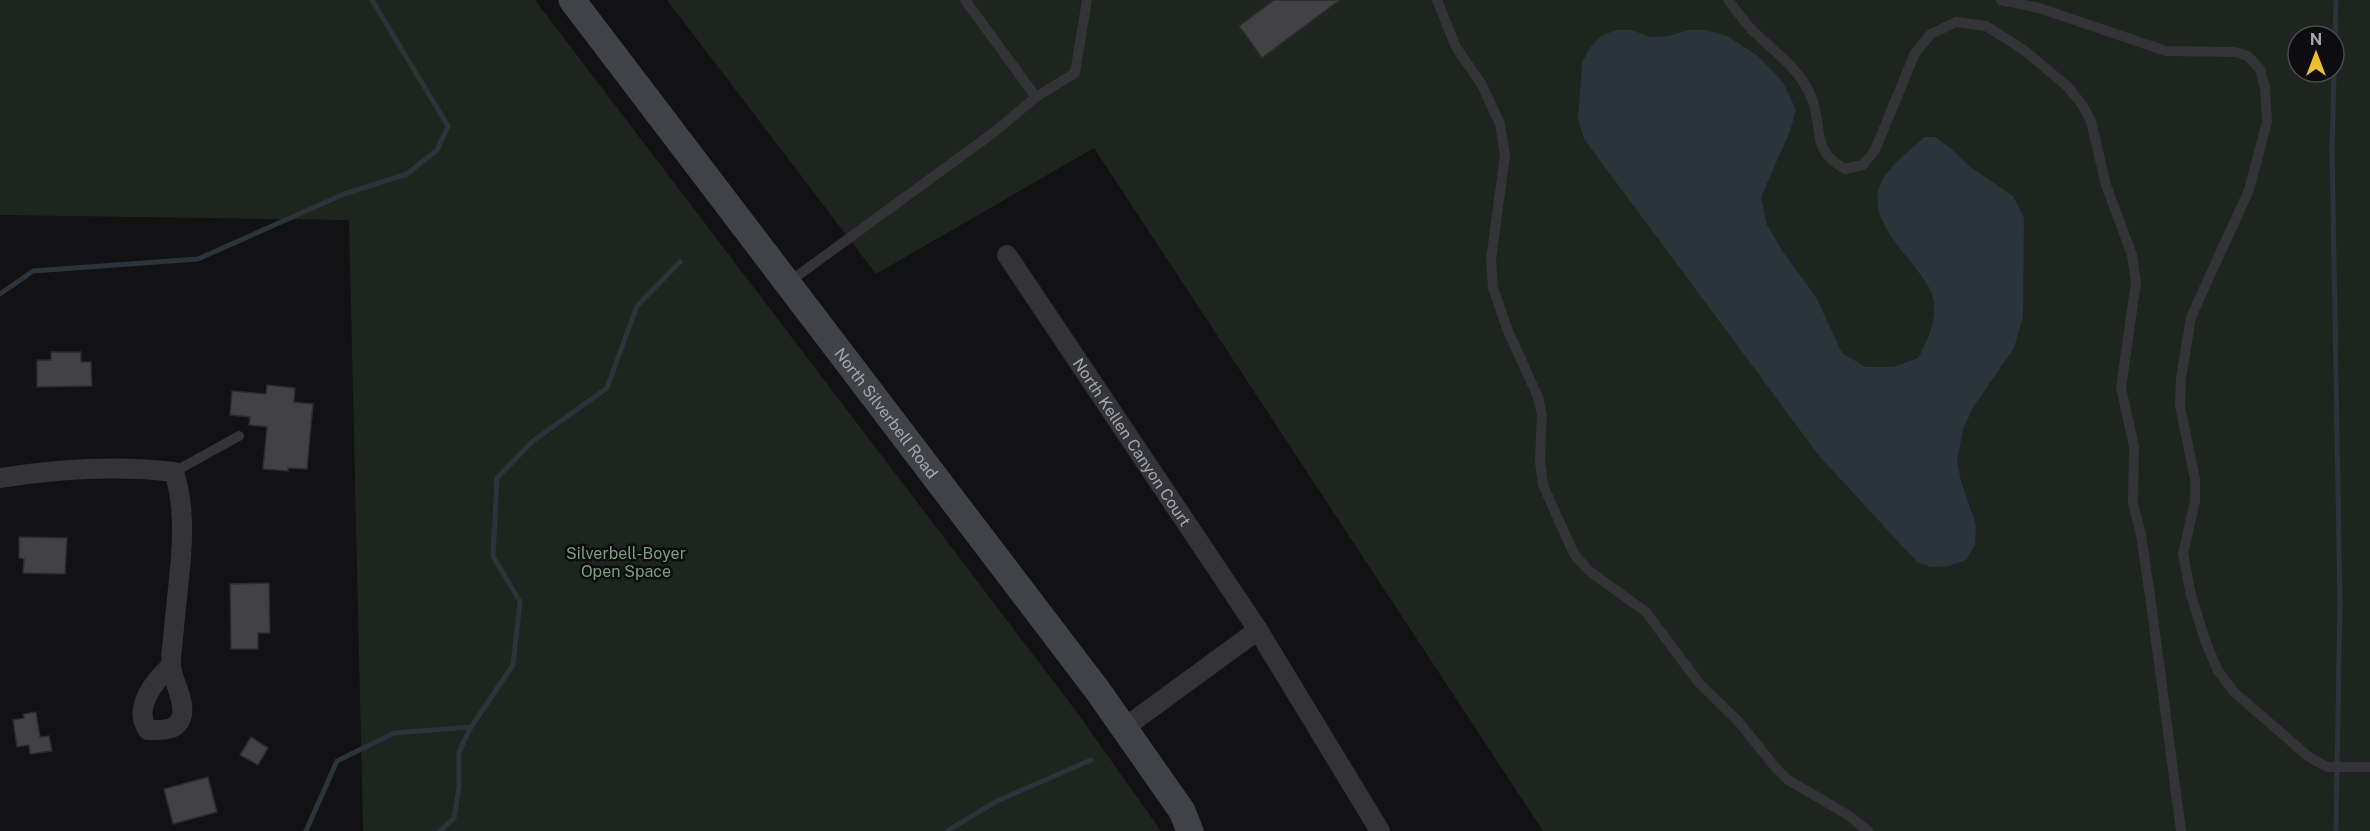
<svg xmlns="http://www.w3.org/2000/svg" width="2370" height="831" viewBox="0 0 2370 831" font-family="'Public Sans',sans-serif">
	<style>
		.green { fill: #1e251f; fill-rule: evenodd }
		.water { fill: #2b333b }
		.lines { fill: none; stroke-linecap: round; stroke-linejoin: round }
		.stream { stroke: #2b333b; stroke-width: 5 }
		.building { fill: #414146; stroke: #2c2b2f; stroke-width: 1.5 }
		.lane { stroke: #333338; stroke-width: 10 }
		.street { stroke: #333338; stroke-width: 20 }
		.secondary { stroke: #414248; stroke-width: 27 }
		.labels { text-anchor: middle; stroke-width: 5; stroke-linejoin: round; paint-order: stroke }
		.street-label { font-size: 16px; fill: #a3a7b3; stroke: #0d0c0e }
		.park-label { font-size: 16px; fill: #7a9e80; stroke: #0d0c0e }
	</style>
	<rect width="100%" height="100%" fill="#121113"/>
	<g class="green">
		<path d="M 0,0 L 535,0 L 1076,711 L 1161,831 L 363,831 L 349,220 L 0,215 Z"/>
		<path d="M 667,0 L 2370,0 L 2370,831 L 1543,831 L 1094,148 L 876,274 ZM 2298,36 L 2334,36 L 2334,72 L 2298,72 Z"/>
	</g>
	<path class="water" d="M 1616,30 L 1632,30 L 1650,37 L 1669,36 L 1688,30 L 1707,30 L 1727,36 L 1758,56 L 1783,82 L 1796,110 L 1790,131 L 1761,197 L 1767,225 L 1783,252 L 1816,297 L 1842,353 L 1866,367 L 1893,367 L 1918,358 C 1928,340 1938,319 1933,297 C 1932,292 1928,286 1925,281 C 1908,255 1866,218 1880,185 C 1888,166 1910,151 1924,137 L 1935,137 L 1948,146 L 1969,166 L 2013,196 L 2024,218 L 2023,317 L 2014,348 L 1974,406 L 1963,429 L 1957,461 L 1961,481 L 1976,525 L 1975,545 L 1966,560 L 1949,566 L 1931,567 L 1917,562 L 1820,457 L 1584,139 L 1578,119 L 1582,63 L 1589,49 L 1601,36 Z"/>
	<g class="lines">
		<g class="stream">
			<path d="M 0,294 L 33,271 L 198,259 L 344,194 L 407,174 L 437,150 L 448,126 L 372,0"/>
			<path d="M 306,831 L 337,761 L 394,733 L 471,727"/>
			<path d="M 440,831 L 454,818 L 459,788 L 459,752 L 471,727 L 513,665 L 520,602 L 493,556 L 497,478 L 533,441 L 607,388 L 637,306 L 680,262"/>
			<path d="M 947,831 L 997,801 L 1091,760"/>
			<path d="M 2336,831 L 2340,603 L 2332,149 L 2336,0"/>
		</g>
	</g>
	<g class="building">
		<path d="M 1274,0 L 1340,0 L 1262,58 L 1239,26 Z"/>
		<path d="M 51,352 L 81,352 L 81,362 L 91,362 L 92,386 L 37,387 L 37,360 L 51,360 Z"/>
		<path d="M 267,385 L 295,388 L 294,402 L 313,404 L 307,469 L 288,468 L 288,471 L 263,469 L 267,427 L 249,425 L 250,417 L 230,415 L 232,391 L 266,394 Z"/>
		<path d="M 19,537 L 67,538 L 65,574 L 23,573 L 24,559 L 19,558 Z"/>
		<path d="M 269,583 L 270,633 L 258,633 L 258,649 L 231,649 L 230,584 Z"/>
		<path d="M 36,712 L 40,737 L 49,736 L 52,751 L 30,754 L 29,745 L 17,747 L 13,720 L 24,718 L 23,714 Z"/>
		<path d="M 251,737 L 268,748 L 258,765 L 240,755 Z"/>
		<path d="M 208,777 L 217,812 L 173,824 L 164,789 Z"/>
	</g>
	<g class="lines">
		<g class="lane">
			<path d="M 965,0 L 1036,97"/>
			<path d="M 1437,0 L 1456,47 L 1482,85 L 1500,124 L 1505,155 L 1491,260 L 1493,288 L 1508,331 L 1538,397 L 1542,415 L 1540,462 L 1543,485 L 1574,554 L 1588,570 L 1646,612 L 1699,683 L 1739,722 L 1775,767 L 1788,780 L 1848,815 L 1868,831"/>
			<path d="M 1728,0 C 1736,10 1743,20 1751,29 C 1771,49 1798,67 1810,94 C 1825,126 1808,149 1845,169 L 1863,165 L 1875,150 L 1915,53 L 1931,34 L 1956,22 L 1986,26 L 2024,50 L 2068,87 L 2083,106 L 2091,121 L 2106,185 L 2132,255 L 2136,282 L 2121,388 L 2134,446 L 2133,503 L 2141,535 L 2152,610 L 2181,831"/>
			<path d="M 2001,0 L 2039,8 L 2166,51 L 2235,52 L 2248,56 L 2260,69 L 2265,88 L 2267,122 L 2249,190 L 2191,317 L 2181,378 L 2180,406 L 2195,479 L 2195,501 L 2183,554 L 2191,595 L 2206,643 L 2218,671 L 2234,692 L 2309,757 L 2327,767 L 2370,767"/>
			<path d="M 789,282 L 993,133 L 1036,97 L 1075,73 L 1087,0"/>
			<path d="M 174,472 L 239,436"/>
		</g>
		<g class="street">
			<path id="s1" d="M 1007,255 L 1258,630 L 1380,831"/>
			<path d="M 0,478 C 57,469 116,465 174,472 C 190,521 178,578 174,628 C 173,640 171,653 171,665 C 172,681 185,698 182,715 C 178,732 162,730 148,730 C 132,708 155,680 171,666"/>
			<path d="M 1124,728 L 1258,630"/>
		</g>
		<path class="secondary" id="s2" d="M 572,0 L 1098,691 L 1182,811 L 1190,831"/>
	</g>
	<g class="labels">
		<g class="street-label">
			<text dy="6" stroke="none"><textPath href="#s2" startOffset="519">North Silverbell Road</textPath></text>
			<text dy="6" stroke="none"><textPath href="#s1" startOffset="225">North Kellen Canyon Court</textPath></text>
		</g>
		<g class="park-label">
			<text x="626" y="559">Silverbell-Boyer<tspan x="626" dy="18">Open Space</tspan></text>
		</g>
	</g>
	<g transform="translate(2316 54)"><circle r="28" fill="#0d0c0e" stroke="#494a50" stroke-width="1.5"/>
	<path d="M0-4.5L10 22L0 15L-10 22Z" fill="#ecbf31"/>
	<text y="-9" font-size="16" font-weight="bold" text-anchor="middle" fill="#a3a7b3">N</text>
	</g>
</svg>
